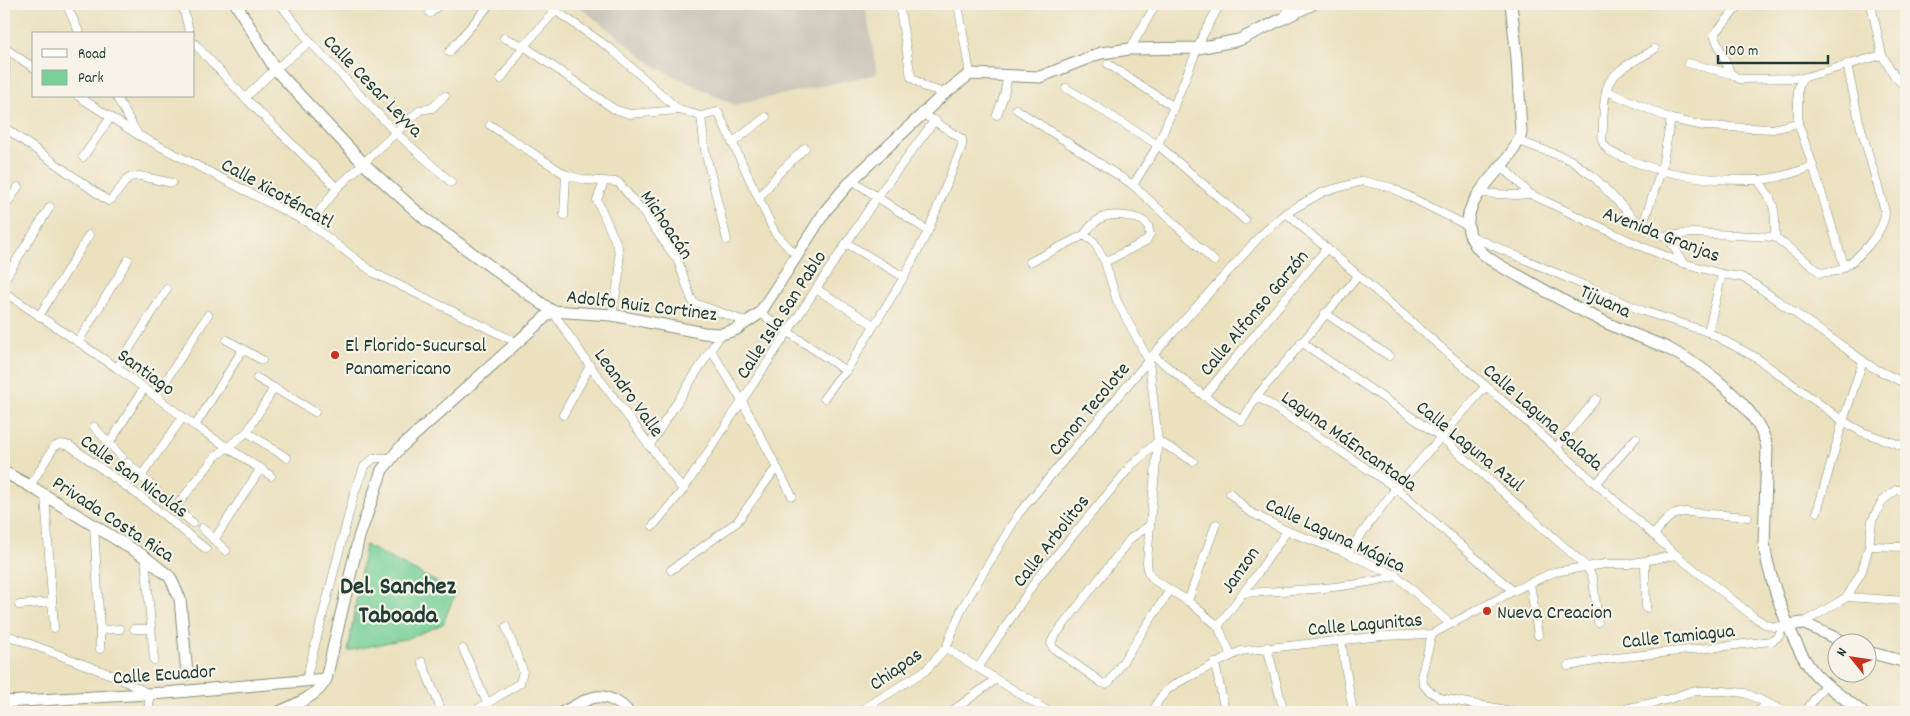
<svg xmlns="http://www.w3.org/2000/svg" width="1910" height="716" viewBox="0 0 1910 716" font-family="Dekko,sans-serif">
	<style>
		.industrial { fill: #c9c3b8 }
		.green { fill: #76d097; stroke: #4a8666 }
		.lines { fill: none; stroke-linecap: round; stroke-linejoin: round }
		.street-casing { stroke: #858f7a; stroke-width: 9 }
		.secondary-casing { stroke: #858f7a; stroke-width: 13 }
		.street { stroke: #fff; stroke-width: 8 }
		.secondary { stroke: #fff; stroke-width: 11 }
		.poi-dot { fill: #c8321e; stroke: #f7f3e8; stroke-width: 2 }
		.labels { text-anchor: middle; stroke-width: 4.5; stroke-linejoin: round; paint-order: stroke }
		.street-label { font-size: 20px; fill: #1f3d34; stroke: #f7f3e8 }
		.poi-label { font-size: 20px; fill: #1f3d34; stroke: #f7f3e8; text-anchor: start }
		.district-label { font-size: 25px; font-weight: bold; fill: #1f3d34; stroke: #f7f3e8 }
	</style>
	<rect width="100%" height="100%" fill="#f7f3e8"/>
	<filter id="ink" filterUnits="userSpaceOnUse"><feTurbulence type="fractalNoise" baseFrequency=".02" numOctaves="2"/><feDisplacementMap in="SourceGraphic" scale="10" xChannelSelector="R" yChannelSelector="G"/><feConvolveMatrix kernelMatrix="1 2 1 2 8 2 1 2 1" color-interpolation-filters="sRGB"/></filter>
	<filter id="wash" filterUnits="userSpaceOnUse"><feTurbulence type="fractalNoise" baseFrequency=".0096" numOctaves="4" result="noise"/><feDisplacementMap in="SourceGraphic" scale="20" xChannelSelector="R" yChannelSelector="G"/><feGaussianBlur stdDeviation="1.12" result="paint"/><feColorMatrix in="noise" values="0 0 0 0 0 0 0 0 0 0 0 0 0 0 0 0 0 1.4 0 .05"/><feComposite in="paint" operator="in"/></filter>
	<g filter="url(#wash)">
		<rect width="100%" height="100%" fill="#ebe1bf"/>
		<path class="industrial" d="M 576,4 L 865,4 L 877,74 L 734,105 L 656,67 Z"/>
		<path class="green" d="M 365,545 L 456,592 L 443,624 L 409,638 L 348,651 Z"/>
	</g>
	<g filter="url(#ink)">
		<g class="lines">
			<g class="street-casing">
				<g id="street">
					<path d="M 66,4 L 80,34"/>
					<path d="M 182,4 L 190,34"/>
					<path d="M 280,4 L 310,42 L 396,133 L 451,182"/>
					<path d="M 546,4 L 611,49 L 679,110 L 701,116 L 718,112 L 775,233 L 796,255"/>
					<path d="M 899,4 L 911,77 L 925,87 L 945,93"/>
					<path d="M 958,4 L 970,74"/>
					<path d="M 1871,4 L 1882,55 L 1895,77 L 1906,87"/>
					<path d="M 430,13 L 440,4"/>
					<path d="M 1285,17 L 1288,4"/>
					<path d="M 504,38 L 524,46 L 614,109 L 630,114 L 679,110"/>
					<path d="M 194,43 L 245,98 L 337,188"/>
					<path d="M 4,46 L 6,49 L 4,90"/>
					<path d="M 6,49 L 34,68"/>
					<path d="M 1130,49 L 1156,4"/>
					<path d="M 1655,49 C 1641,58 1619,67 1610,81 C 1602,93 1604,125 1602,140 C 1605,151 1615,154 1625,158 C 1666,176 1713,181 1757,180 C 1777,179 1795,173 1813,166"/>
					<path d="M 449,52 L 490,4"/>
					<path d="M 1688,63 L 1731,74 L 1740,79 L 1802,78 L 1882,55"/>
					<path d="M 1108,64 L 1174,107"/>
					<path d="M 1731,74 L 1714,35 L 1740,4"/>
					<path d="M 1802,78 L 1798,89 L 1798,123 L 1813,166 L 1844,265"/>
					<path d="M 501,79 L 524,46 L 555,11"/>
					<path d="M 1066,88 L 1158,145 L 1245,220"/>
					<path d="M 1607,91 L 1671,119 L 1704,126 L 1773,129 L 1798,123"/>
					<path d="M 78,96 L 138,135 L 310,224 L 374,273 L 516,342"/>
					<path d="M 116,96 L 137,133"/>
					<path d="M 245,98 L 275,69 L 310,42"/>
					<path d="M 1016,109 L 1133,185 L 1214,261"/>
					<path d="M 997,115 L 1004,95 L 1008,75"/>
					<path d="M 701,116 L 705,151 L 727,240"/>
					<path d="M 490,125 L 566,175 L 586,180 L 618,182 L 640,208 L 678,261 L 691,298 L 694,303 L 747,322"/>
					<path d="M 4,127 L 108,201 L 111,200 L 129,177 L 140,176 L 172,183"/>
					<path d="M 1519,141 L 1569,159 L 1594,177 L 1642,227 L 1660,235 L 1668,236 L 1692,233 L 1775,237 L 1821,273 C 1825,272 1832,272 1837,271 C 1855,263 1886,231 1885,211 L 1859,121 L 1847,64"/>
					<path d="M 732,143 L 766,117"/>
					<path d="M 83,157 L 111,117"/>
					<path d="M 1502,166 L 1530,194 L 1645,248 L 1683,263 L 1722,274 L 1741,277 L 1751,282 L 1872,367 L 1906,384"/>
					<path d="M 852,180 L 928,231"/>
					<path d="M 1758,180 C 1775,202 1776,210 1775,237"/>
					<path d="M 604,182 L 597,200 L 618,247 L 620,270 L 612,315"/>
					<path d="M 1133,185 L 1158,145 L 1203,35 L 1220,4"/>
					<path d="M 1479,193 L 1515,195 L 1530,194"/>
					<path d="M 759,198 L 779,173 L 805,148"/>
					<path d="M 4,208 L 18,187"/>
					<path d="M 1286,213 L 1518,414 L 1676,555 L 1754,617 L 1765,624 L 1774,627 L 1789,625"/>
					<path d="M 564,215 L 566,175"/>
					<path d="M 310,224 L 337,188 L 420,110 L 432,108 L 445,96"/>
					<path d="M 1642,227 L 1661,171 L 1671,119"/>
					<path d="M 1084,235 C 1089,228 1095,220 1104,217 C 1113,213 1143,216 1148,226 C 1149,229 1149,232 1150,234 L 1146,241 L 1105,262"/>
					<path d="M 1471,236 L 1643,311 L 1708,332 L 1755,357 L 1843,421 L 1862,432 L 1906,447"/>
					<path d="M 1668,236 L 1683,263"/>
					<path d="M 846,243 L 904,277"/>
					<path d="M 1030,262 L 1084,235 L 1094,242 L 1105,262 L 1117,301 L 1149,361 L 1158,441 L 1150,525 L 1147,562 L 1148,572 L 1154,580 L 1188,601 L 1218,626 L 1231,655"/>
					<path d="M 4,280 L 50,207"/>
					<path d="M 816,289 L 874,325"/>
					<path d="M 4,292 L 117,368 L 195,426 L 271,476"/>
					<path d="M 552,311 L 590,366 L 683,490"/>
					<path d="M 760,313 L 846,371"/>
					<path d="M 1325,313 L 1389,356"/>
					<path d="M 39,316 L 89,235"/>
					<path d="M 1708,332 L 1722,274"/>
					<path d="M 227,340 L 262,360"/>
					<path d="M 78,342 L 128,260"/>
					<path d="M 1301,342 L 1441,437 L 1587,567 L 1593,579 L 1598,622"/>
					<path d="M 711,350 L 742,401 L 792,496"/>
					<path d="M 1153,355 L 1204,396 L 1242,421 L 1257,396 L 1358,276"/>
					<path d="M 117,368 L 167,289"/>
					<path d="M 257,378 L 315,412"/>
					<path d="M 156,396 L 208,315"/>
					<path d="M 1204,396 L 1327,248"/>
					<path d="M 1257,396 L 1396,488 L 1513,591"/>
					<path d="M 824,398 L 838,379 L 846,371 L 904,277 L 928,231 L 962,146 L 962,139 L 923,114"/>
					<path d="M 563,415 L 590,366"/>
					<path d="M 195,426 L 243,349"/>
					<path d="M 94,427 L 122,457"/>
					<path d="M 247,432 L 287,458"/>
					<path d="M 1158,441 L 1193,461"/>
					<path d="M 109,444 L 144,388"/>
					<path d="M 649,446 L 721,334"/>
					<path d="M 1556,448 L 1596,399"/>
					<path d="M 128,463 L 157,491"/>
					<path d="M 141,476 L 183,417"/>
					<path d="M 1596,484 L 1636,438"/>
					<path d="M 30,486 L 54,447 L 60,444 L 70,446 L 145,500 L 206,549"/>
					<path d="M 1230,493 L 1248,511 L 1287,531 L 1347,553 L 1397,576 L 1450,624"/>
					<path d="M 45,495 L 54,628"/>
					<path d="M 162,497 L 193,523"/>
					<path d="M 175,508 L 215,457 L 247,432 L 274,388"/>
					<path d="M 1817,512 L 1843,421 L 1863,361"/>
					<path d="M 94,525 L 100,630"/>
					<path d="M 1150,525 L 1131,538 L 1054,637 L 1051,643 L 1053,648 L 1102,683 L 1106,684 L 1110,681 L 1170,590"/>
					<path d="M 653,526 L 683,490 L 877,197 L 935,120"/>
					<path d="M 202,528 L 226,551"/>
					<path d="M 1654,535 C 1664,522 1669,513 1686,512 L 1748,517"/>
					<path d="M 214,540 L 261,468"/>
					<path d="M 1869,546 L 1906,547"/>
					<path d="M 1347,553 L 1396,488 L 1486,386"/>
					<path d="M 145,557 L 154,660"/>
					<path d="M 1645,561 L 1646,608"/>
					<path d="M 671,570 L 737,522 L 776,468"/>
					<path d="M 1530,583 L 1538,635"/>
					<path d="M 1243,593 C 1294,590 1347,589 1397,576"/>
					<path d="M 1847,597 L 1906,601"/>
					<path d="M 1188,601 L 1216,524"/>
					<path d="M 19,605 L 52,602"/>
					<path d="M 1803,623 L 1847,597 L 1862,571 L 1869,546 L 1872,521 L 1882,501 L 1896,490 L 1906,490"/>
					<path d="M 1218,626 L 1255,577 L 1287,531"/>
					<path d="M 134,629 L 151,629"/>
					<path d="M 4,634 L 117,677 L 149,694 L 149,712"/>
					<path d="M 1432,634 L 1422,673 L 1423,684 L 1428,690 L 1440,698 L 1517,712"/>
					<path d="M 1341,641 L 1353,712"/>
					<path d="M 1267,647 L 1284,712"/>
					<path d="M 946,648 L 1049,712"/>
					<path d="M 100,649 L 100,630 L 120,629"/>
					<path d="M 463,649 L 487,703"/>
					<path d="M 422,662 L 442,712"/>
					<path d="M 1215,663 L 1225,712"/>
					<path d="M 1568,666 L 1606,659 L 1772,641 L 1779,636 L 1783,626"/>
					<path d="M 978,668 L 1038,577 L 1131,466 L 1158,441"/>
					<path d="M 306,680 L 354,494 L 364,467 L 374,458 L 392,458"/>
					<path d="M 473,712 L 520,683 L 523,671 L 506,627"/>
					<path d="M 859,712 L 926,670 L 946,648 L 962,608 L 1019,513 L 1153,355 L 1261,235 L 1286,213 L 1323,192 L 1363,181 L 1392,188 L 1468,226"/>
					<path d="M 951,712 L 995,680"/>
					<path d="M 1153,712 L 1158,701 L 1167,690 L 1177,683 L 1241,651 L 1382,636 L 1432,634 L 1513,591 L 1554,572 L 1605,564 L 1628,564 L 1676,555"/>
					<path d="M 1611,712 L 1670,699 L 1692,691 L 1723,691 L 1745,693 L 1786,712"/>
					<path d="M 1757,712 L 1767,704"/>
					<path d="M 1805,712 L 1826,683"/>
				</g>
			</g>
			<g class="secondary-casing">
				<g id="secondary">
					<path d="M 236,4 L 275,69 L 364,164 L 425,219 L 552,311 L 612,315 L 704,333 L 721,334 L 735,330 L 760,313 L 826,210 L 852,180 L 945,93 L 970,74 L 1040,77 L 1101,53 L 1130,49 L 1198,48 L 1239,40 L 1313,4"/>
					<path d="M 1511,4 L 1517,58 L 1521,133 C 1513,165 1465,192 1468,226 C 1471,253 1500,266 1521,277 C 1547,292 1573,307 1601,320 C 1622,331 1645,338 1667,348 C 1703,366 1758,406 1767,447 L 1764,544 C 1769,578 1793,651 1817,676 C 1830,689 1847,700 1862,712"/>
					<path d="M 4,472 L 30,486 L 145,557 L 170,577 L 180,599 L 187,674"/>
					<path d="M 1789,625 L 1803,623 L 1848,644"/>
					<path d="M 1868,652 L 1906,662"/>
					<path d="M 4,702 L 166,693 L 326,679"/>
					<path d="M 279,712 C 295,705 319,695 326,679 L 359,537 L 382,470 L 400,448 L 552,311"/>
					<path d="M 563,712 C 572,708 587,698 596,697 C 608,695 622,704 628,712"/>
				</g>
			</g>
			<use href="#street" class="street"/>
			<use href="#secondary" class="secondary"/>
		</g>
	</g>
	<g class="poi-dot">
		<circle cx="335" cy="355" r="5"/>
		<circle cx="1487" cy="611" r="5"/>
	</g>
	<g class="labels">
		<g class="street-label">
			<text transform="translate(374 85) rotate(46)" y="7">Calle Cesar Leyva</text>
			<text transform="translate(278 192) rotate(29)" y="7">Calle Xicoténcatl</text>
			<text transform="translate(668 224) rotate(56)" y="7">Michoacán</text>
			<text transform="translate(1662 233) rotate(21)" y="7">Avenida Granjas</text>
			<text transform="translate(1606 300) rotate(25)" y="7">Tijuana</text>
			<text transform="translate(642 304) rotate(7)" y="7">Adolfo Ruiz Cortinez</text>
			<text transform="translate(1253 312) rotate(-50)" y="7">Calle Alfonso Garzón</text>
			<text transform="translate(780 314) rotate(-57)" y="7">Calle Isla San Pablo</text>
			<text transform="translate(147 371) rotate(36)" y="7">Santiago</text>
			<text transform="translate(630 392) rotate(54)" y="7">Leandro Valle</text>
			<text transform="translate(1088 408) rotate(-50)" y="7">Canon Tecolote</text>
			<text transform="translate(1544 416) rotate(41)" y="7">Calle Laguna Salada</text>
			<text transform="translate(1350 440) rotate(35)" y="7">Laguna MáEncantada</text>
			<text transform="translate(1471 445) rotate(39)" y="7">Calle Laguna Azul</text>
			<text transform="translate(135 475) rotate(36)" y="7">Calle San Nicolás</text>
			<text transform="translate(114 518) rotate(33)" y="7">Privada Costa Rica</text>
			<text transform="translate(1336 534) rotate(25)" y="7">Calle Laguna Mágica</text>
			<text transform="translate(1050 540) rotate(-52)" y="7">Calle Arbolitos</text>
			<text transform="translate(1239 569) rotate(-55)" y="7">Janzon</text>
			<text transform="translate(1365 623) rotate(-5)" y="7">Calle Lagunitas</text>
			<text transform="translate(1678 635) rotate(-6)" y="7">Calle Tamiagua</text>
			<text transform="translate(895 668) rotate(-35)" y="7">Chiapas</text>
			<text transform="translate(164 673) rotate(-4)" y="7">Calle Ecuador</text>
		</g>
		<g class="poi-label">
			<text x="345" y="351">El Florido-Sucursal<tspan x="345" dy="23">Panamericano</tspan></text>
			<text x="1497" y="618">Nueva Creacion</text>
		</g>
		<g class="district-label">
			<text x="398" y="593">Del. Sanchez<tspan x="398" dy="29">Taboada</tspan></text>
		</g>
	</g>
	<rect width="1910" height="716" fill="none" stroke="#f7f3e8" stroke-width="20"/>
	<rect x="32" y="32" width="162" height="65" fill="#f7f3e8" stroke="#a1aaa0"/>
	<rect x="42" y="49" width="25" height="8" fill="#ffffff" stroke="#a1aaa0"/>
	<text x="78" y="58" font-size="15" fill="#1f3d34">Road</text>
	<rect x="42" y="70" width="25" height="15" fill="#76d097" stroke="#a1aaa0"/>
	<text x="78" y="82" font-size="15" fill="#1f3d34">Park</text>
	<g transform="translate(1852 658) rotate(300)"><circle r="24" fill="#f7f3e8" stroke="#a1aaa0"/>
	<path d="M0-4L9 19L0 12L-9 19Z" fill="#c8321e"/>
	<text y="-8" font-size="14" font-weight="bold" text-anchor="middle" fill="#1f3d34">N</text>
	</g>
	<path d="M1718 55v8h110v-8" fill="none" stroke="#1f3d34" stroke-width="2.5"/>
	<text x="1725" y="55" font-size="15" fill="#1f3d34" stroke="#f7f3e8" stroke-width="4" paint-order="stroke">100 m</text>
</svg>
